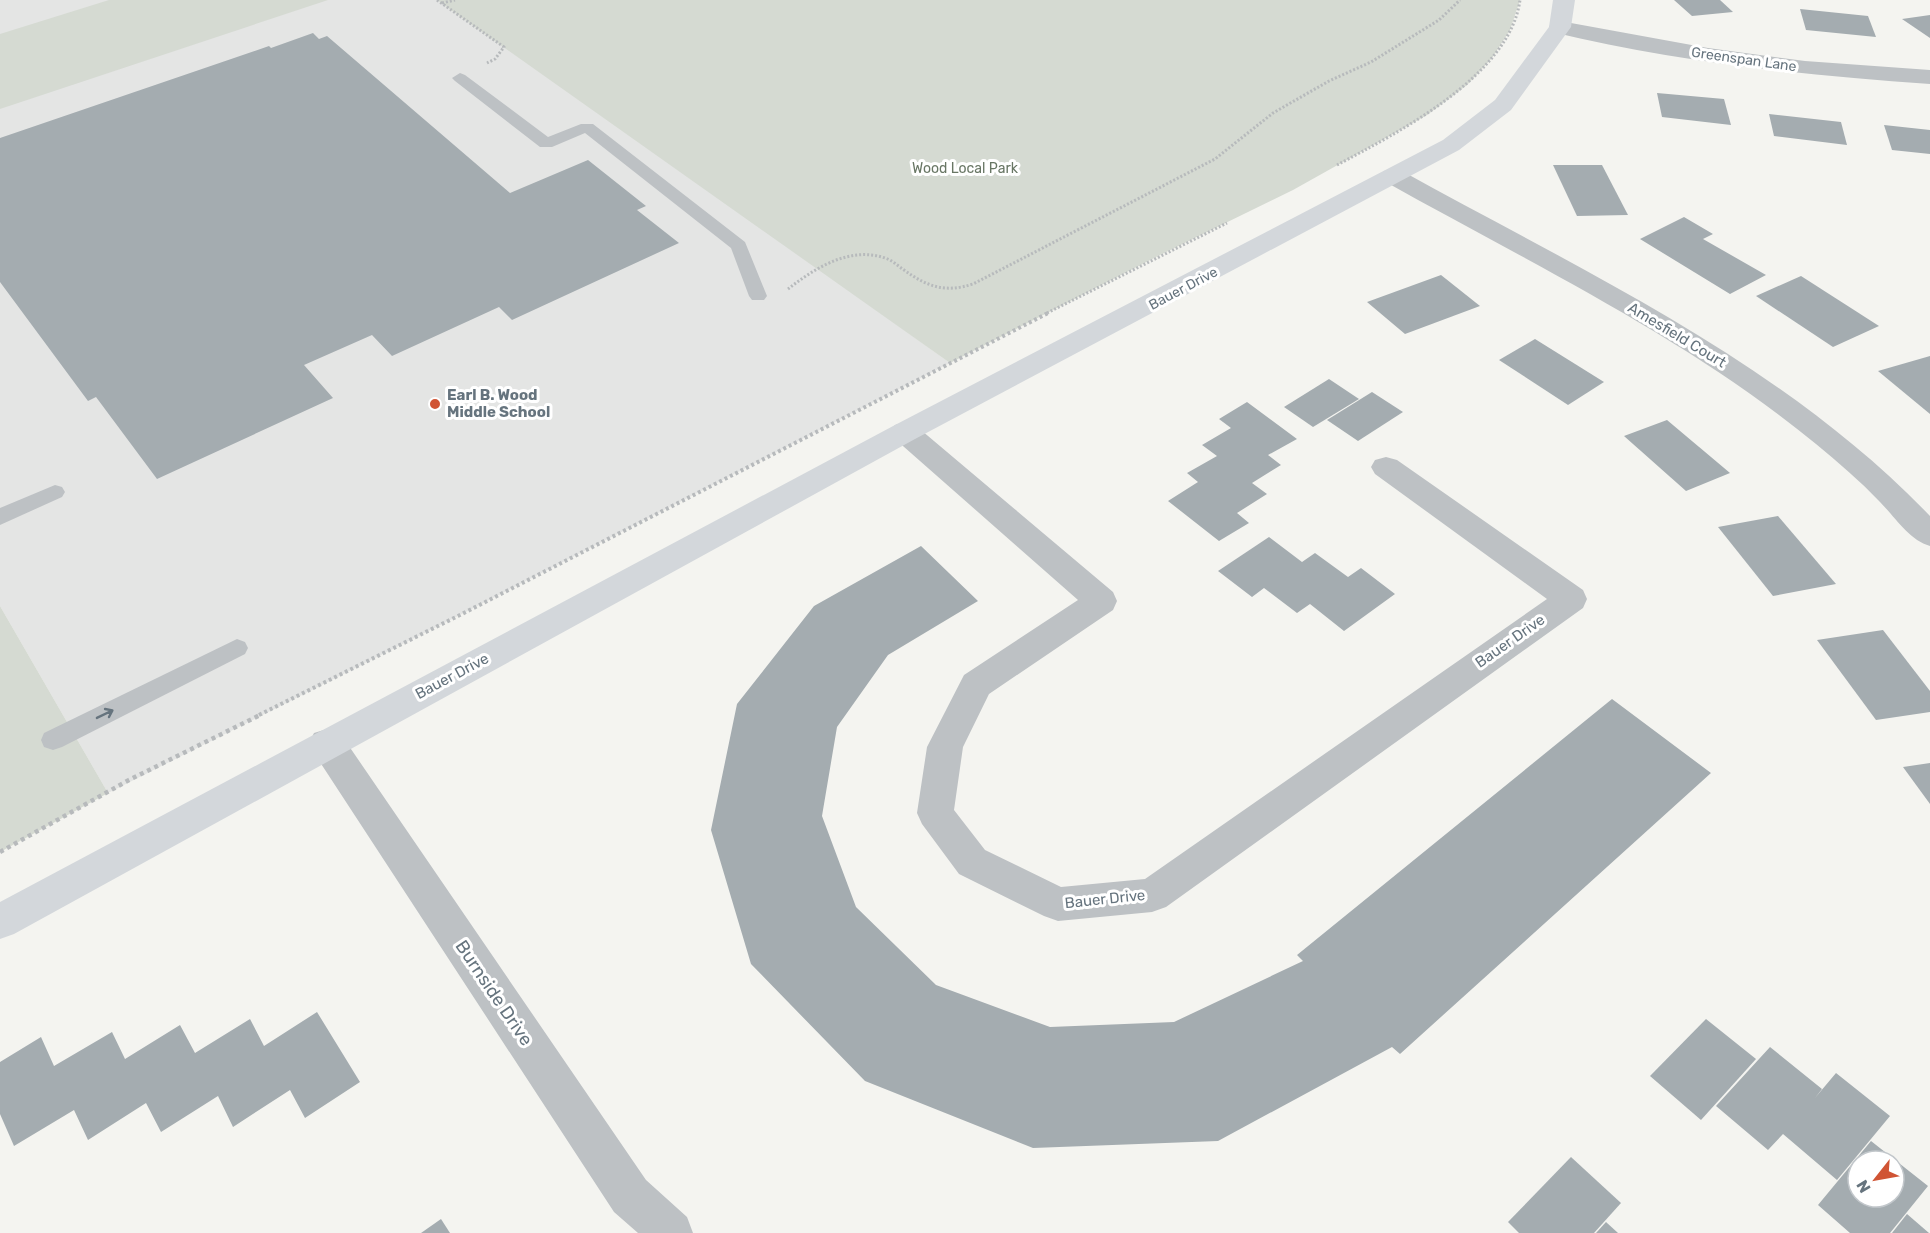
<svg xmlns="http://www.w3.org/2000/svg" width="1930" height="1233" viewBox="0 0 1930 1233" font-family="Rubik,sans-serif">
	<style>
		.built { fill: #e4e5e4 }
		.green { fill: #d5dad2 }
		.building { fill: #a4acb0; fill-rule: evenodd }
		.lines { fill: none; stroke-linecap: round; stroke-linejoin: round }
		.path-far2 { stroke: #b7babc; stroke-width: 3; stroke-dasharray: 2 2; stroke-linecap: butt }
		.path-far1 { stroke: #b7babc; stroke-width: 4; stroke-dasharray: 3 3; stroke-linecap: butt }
		.path { stroke: #b7babc; stroke-width: 4.5; stroke-dasharray: 4 4; stroke-linecap: butt }
		.lane { fill: #bdc1c4; fill-rule: evenodd }
		.street { fill: #bdc1c4; fill-rule: evenodd }
		.secondary { fill: #d3d7db; fill-rule: evenodd }
		.oneway { stroke: #66747e }
		.poi-dot { fill: #d05434; stroke: #fff; stroke-width: 2 }
		.labels { text-anchor: middle; stroke-width: 6; stroke-linejoin: round; paint-order: stroke }
		.far-street-label { font-size: 14px; fill: #66747e; stroke: #fff }
		.far-park-label { font-size: 14px; fill: #687664; stroke: #fff }
		.street-label { font-size: 15px; fill: #66747e; stroke: #fff }
		.poi-label { font-size: 15px; font-weight: bold; fill: #66747e; stroke: #fff; text-anchor: start }
		.near-street-label { font-size: 18px; fill: #66747e; stroke: #fff }
	</style>
	<rect width="100%" height="100%" fill="#f4f4f0"/>
	<path class="built" d="M 0,0 L 437,0 L 506,44 L 950,363 L 458,616 L 108,793 L 0,606 Z"/>
	<g class="green">
		<path d="M 109,0 L 328,0 L 0,109 L 0,34 Z"/>
		<path d="M 437,0 L 1520,0 L 1510,30 L 1492,58 L 1467,85 L 1427,115 L 1293,190 L 1158,256 L 950,363 Z"/>
		<path d="M 0,606 L 108,793 L 0,852 Z"/>
	</g>
	<g class="building">
		<path d="M 1674,0 L 1720,0 L 1733,12 L 1692,16 Z"/>
		<path d="M 1800,9 L 1868,16 L 1876,37 L 1806,30 Z"/>
		<path d="M 1930,15 L 1930,38 L 1902,19 Z"/>
		<path d="M 313,33 L 319,39 L 327,36 L 510,193 L 588,160 L 646,206 L 637,210 L 679,243 L 512,320 L 499,307 L 392,356 L 372,335 L 304,365 L 333,398 L 157,479 L 96,397 L 88,401 L 0,282 L 0,138 L 269,46 L 271,48 Z"/>
		<path d="M 1657,93 L 1724,99 L 1731,125 L 1662,117 Z"/>
		<path d="M 1769,114 L 1841,122 L 1847,145 L 1774,136 Z"/>
		<path d="M 1884,125 L 1930,130 L 1930,154 L 1892,150 Z"/>
		<path d="M 1553,165 L 1602,165 L 1628,215 L 1577,216 Z"/>
		<path d="M 1684,217 L 1713,234 L 1703,239 L 1766,275 L 1730,294 L 1640,239 Z"/>
		<path d="M 1441,275 L 1480,306 L 1405,334 L 1367,302 Z"/>
		<path d="M 1801,276 L 1879,326 L 1833,347 L 1756,296 Z"/>
		<path d="M 1535,339 L 1604,382 L 1568,405 L 1499,360 Z"/>
		<path d="M 1930,356 L 1930,414 L 1878,371 Z"/>
		<path d="M 1329,379 L 1359,399 L 1313,427 L 1284,407 Z"/>
		<path d="M 1372,392 L 1403,412 L 1358,441 L 1327,420 Z"/>
		<path d="M 1247,402 L 1297,439 L 1268,455 L 1281,465 L 1252,483 L 1267,494 L 1237,513 L 1249,523 L 1219,541 L 1168,501 L 1198,482 L 1187,473 L 1217,456 L 1202,445 L 1231,428 L 1219,419 Z"/>
		<path d="M 1667,420 L 1730,473 L 1686,491 L 1624,436 Z"/>
		<path d="M 1778,516 L 1836,584 L 1773,596 L 1718,527 Z"/>
		<path d="M 1269,537 L 1302,562 L 1315,553 L 1348,577 L 1361,568 L 1395,594 L 1344,631 L 1310,604 L 1297,613 L 1264,588 L 1252,597 L 1218,571 Z"/>
		<path d="M 921,546 L 978,601 L 888,655 L 837,727 L 822,816 L 856,907 L 936,985 L 1050,1027 L 1174,1022 L 1303,961 L 1297,955 L 1612,699 L 1711,773 L 1400,1054 L 1392,1047 L 1218,1141 L 1033,1148 L 865,1081 L 751,964 L 711,830 L 737,704 L 814,606 Z"/>
		<path d="M 1883,630 L 1930,691 L 1930,712 L 1876,720 L 1817,640 Z"/>
		<path d="M 1930,763 L 1930,804 L 1903,767 Z"/>
		<path d="M 317,1012 L 360,1082 L 305,1118 L 290,1090 L 233,1127 L 218,1096 L 161,1132 L 146,1103 L 88,1140 L 74,1110 L 14,1146 L 0,1114 L 0,1062 L 41,1037 L 54,1066 L 112,1032 L 125,1059 L 180,1025 L 195,1053 L 250,1019 L 264,1046 Z"/>
		<path d="M 1706,1019 L 1756,1059 L 1701,1120 L 1650,1076 Z"/>
		<path d="M 1770,1047 L 1822,1089 L 1815,1098 L 1836,1073 L 1890,1116 L 1837,1180 L 1783,1134 L 1768,1150 L 1716,1106 Z"/>
		<path d="M 1871,1141 L 1928,1186 L 1890,1233 L 1850,1233 L 1818,1205 ZM 1858,1161 L 1894,1161 L 1894,1197 L 1858,1197 Z"/>
		<path d="M 1571,1157 L 1621,1203 L 1594,1233 L 1519,1233 L 1508,1222 Z"/>
		<path d="M 1907,1214 L 1929,1233 L 1892,1233 Z"/>
		<path d="M 441,1219 L 450,1233 L 421,1233 Z"/>
		<path d="M 1606,1222 L 1618,1233 L 1596,1233 Z"/>
	</g>
	<g class="lines">
		<g class="path-far2">
			<path d="M 437,0 L 504,47 L 495,59 L 487,63"/>
			<path d="M 442,3 L 455,0"/>
			<path d="M 1337,165 C 1397,133 1510,76 1520,0"/>
			<path d="M 788,289 C 815,268 850,246 885,258 C 892,260 898,266 904,270 C 928,287 945,293 973,284 L 1215,159 L 1273,113 L 1329,81 L 1371,62 L 1439,20 L 1460,0"/>
			<path d="M 1047,313 L 1227,223"/>
		</g>
		<path class="path-far1" d="M 259,715 L 458,616 L 1050,312"/>
		<path class="path" d="M 0,852 L 129,780 L 262,714"/>
		<g class="lane">
			<path d="M 460,73 L 465,75 L 548,137 L 581,124 L 593,124 L 745,242 L 767,296 L 764,300 L 752,300 L 749,296 L 731,248 L 585,133 L 552,147 L 540,147 L 455,81 L 452,78 Z"/>
			<path d="M 55,485 L 62,487 L 65,492 L 62,497 L 0,525 L 0,508 Z"/>
			<path d="M 237,639 L 245,642 L 248,648 L 245,654 L 62,747 L 53,750 L 44,747 L 41,740 L 44,733 Z"/>
		</g>
		<g class="street">
			<path d="M 1560,21 L 1708,48 L 1805,61 L 1930,70 L 1930,84 C 1803,75 1676,62 1552,32 L 1549,27 L 1552,22 Z"/>
			<path d="M 1393,169 L 1402,171 C 1586,273 1782,362 1930,516 L 1930,546 C 1909,540 1895,517 1880,502 C 1860,481 1838,462 1816,444 C 1686,337 1530,263 1384,181 L 1381,176 L 1384,171 Z"/>
			<path d="M 905,422 L 915,425 L 1113,592 L 1117,601 L 1113,610 L 989,694 L 963,747 L 954,810 L 985,850 L 1061,887 L 1145,879 L 1547,599 L 1375,474 L 1371,467 L 1375,460 L 1386,457 L 1397,460 L 1583,590 L 1587,599 L 1583,608 L 1166,907 L 1152,912 L 1058,921 L 1044,916 L 959,874 L 922,824 L 917,813 L 927,747 L 964,675 L 1078,600 L 895,439 L 890,432 L 895,425 Z"/>
			<path d="M 327,729 L 340,733 L 646,1180 L 687,1217 L 693,1233 L 638,1233 L 614,1212 L 314,753 L 309,743 L 314,733 Z"/>
		</g>
		<path class="secondary" d="M 1553,0 L 1575,0 L 1571,27 L 1511,110 L 1459,150 L 915,439 L 14,934 L 0,939 L 0,902 L 895,425 L 1443,140 L 1495,100 L 1549,27 Z"/>
	</g>
	<defs><path id="oneway-shaft" d="M-6 0H5M1.5-3L5.5 0L1.5 3" fill="none" stroke-width="1.6" stroke-linecap="round" stroke-linejoin="round" transform="scale(1.5)"/></defs>
	<use class="oneway" href="#oneway-shaft" transform="translate(105 714) rotate(-26)"/>
	<circle class="poi-dot" cx="435" cy="404" r="6"/>
	<g class="labels">
		<g class="far-street-label">
			<text transform="translate(1744 59) rotate(8)" y="5">Greenspan Lane</text>
			<text transform="translate(1183 288) rotate(-28)" y="5">Bauer Drive</text>
		</g>
		<g class="far-park-label">
			<text x="965" y="173">Wood Local Park</text>
		</g>
		<g class="street-label">
			<text transform="translate(1677 335) rotate(31)" y="5">Amesfield Court</text>
			<text transform="translate(1510 641) rotate(-35)" y="5">Bauer Drive</text>
			<text transform="translate(452 676) rotate(-28)" y="5">Bauer Drive</text>
			<text transform="translate(1105 899) rotate(-6)" y="5">Bauer Drive</text>
		</g>
		<g class="poi-label">
			<text x="447" y="400">Earl B. Wood<tspan x="447" dy="17">Middle School</tspan></text>
		</g>
		<g class="near-street-label">
			<text transform="translate(494 993) rotate(56)" y="6">Burnside Drive</text>
		</g>
	</g>
	<g transform="translate(1876 1179) rotate(239)"><circle r="28" fill="#ffffff" stroke="#c2c7cb" stroke-width="1.5"/>
	<path d="M0-4.5L10 22L0 15L-10 22Z" fill="#d05434"/>
	<text y="-9" font-size="16" font-weight="bold" text-anchor="middle" fill="#66747e">N</text>
	</g>
</svg>
